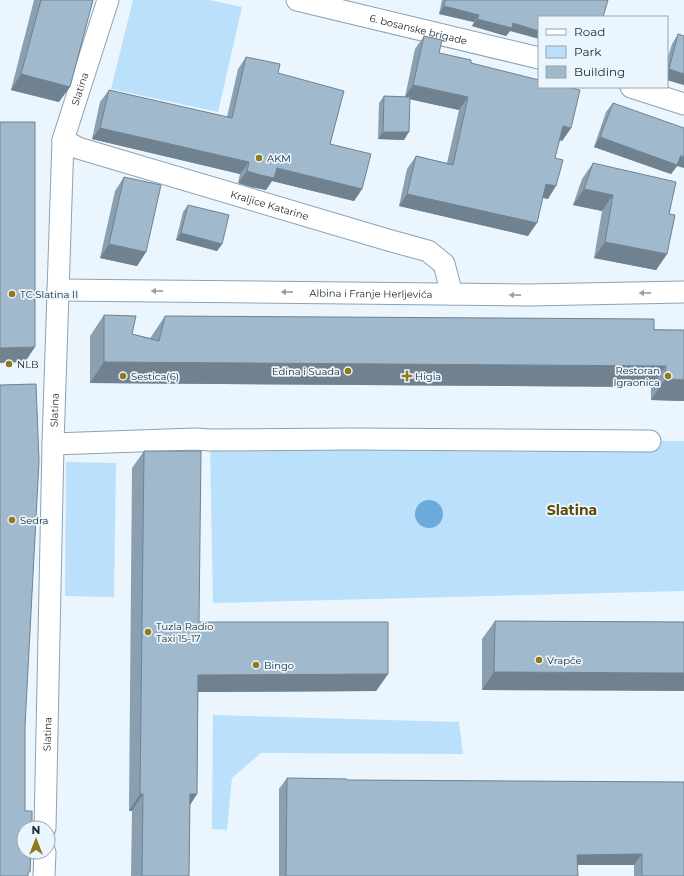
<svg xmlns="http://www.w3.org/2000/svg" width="684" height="876" viewBox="0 0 684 876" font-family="Montserrat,sans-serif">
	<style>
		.green { fill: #bbe0fc }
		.water { fill: #6baad9 }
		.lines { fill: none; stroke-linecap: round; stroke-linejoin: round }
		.minor-casing { stroke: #8aa3b7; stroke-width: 23 }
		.minor { stroke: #fff; stroke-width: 21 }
		.wall { fill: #8a9fb0 }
		.shaded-wall { fill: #708290 }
		.building { fill: #a0b9cd; stroke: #708290 }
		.oneway { fill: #9b9fa2 }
		.poi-dot { fill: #92781f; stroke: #eaf5fd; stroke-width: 1.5 }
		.labels { text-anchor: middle; stroke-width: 3.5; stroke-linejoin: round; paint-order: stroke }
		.street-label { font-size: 10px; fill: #202a31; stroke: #eaf5fd }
		.poi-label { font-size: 10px; fill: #202a31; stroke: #eaf5fd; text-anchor: start }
		.district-label { font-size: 14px; font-weight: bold; fill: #5c4a0b; stroke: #eaf5fd }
	</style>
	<rect width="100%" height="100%" fill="#eaf5fd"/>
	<g class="green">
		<path d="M 133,0 L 209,0 L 242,7 L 218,112 L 111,89 Z"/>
		<path d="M 210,440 L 684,441 L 684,591 L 213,603 Z"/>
		<path d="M 66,462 L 116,463 L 114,597 L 65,596 Z"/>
		<path d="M 213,715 L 459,722 L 463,754 L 261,753 L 232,778 L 227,830 L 212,829 Z"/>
	</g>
	<circle class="water" cx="429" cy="514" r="14"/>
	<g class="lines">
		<g class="minor-casing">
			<g id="minor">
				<path id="s1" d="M 297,0 L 539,58"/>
				<path d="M 631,87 L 684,104"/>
				<path id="s2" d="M 63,140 L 78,148 L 388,240 L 428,251 L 444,264 L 452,294"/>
				<path id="s3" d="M 58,290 L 529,295 L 684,292"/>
				<path d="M 53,444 L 195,439 L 210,440 L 351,439 L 650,441"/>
				<path id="s4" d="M 45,828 L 53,444 L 63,140 L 108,0"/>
				<path d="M 44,876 L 45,852"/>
			</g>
		</g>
		<use href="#minor" class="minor"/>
	</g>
	<g class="wall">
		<path d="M 34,0 L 93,0 L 59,102 L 11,90 Z"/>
		<path d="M 442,0 L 608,0 L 510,31 L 506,36 L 472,26 L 474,22 L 439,14 Z"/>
		<path d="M 678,34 L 684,36 L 684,85 L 667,80 L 667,60 L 672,44 Z"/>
		<path d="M 424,36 L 439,53 L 471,63 L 571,128 L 562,141 L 560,140 L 555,158 L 548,199 L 543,198 L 528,236 L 399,206 L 407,169 L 416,156 L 447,163 L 459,110 L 410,99 L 404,140 L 378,139 L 379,103 L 384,96 L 405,97 L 415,49 Z"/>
		<path d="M 246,57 L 278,73 L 330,144 L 362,189 L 354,201 L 272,181 L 266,190 L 251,187 L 238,183 L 240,174 L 92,139 L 100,102 L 109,90 L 227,117 L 238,69 Z"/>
		<path d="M 613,103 L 677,166 L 671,174 L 594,147 L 606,112 Z"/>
		<path d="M 593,163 L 669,214 L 667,254 L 656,270 L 594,258 L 602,211 L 573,205 L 582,179 Z"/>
		<path d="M 124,177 L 146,252 L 137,266 L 100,258 L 115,191 Z"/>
		<path d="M 188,205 L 222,244 L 217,251 L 176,240 L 183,212 Z"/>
		<path d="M 104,315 L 132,334 L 150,338 L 151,337 L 165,316 L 684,330 L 684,401 L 651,400 L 651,387 L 90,383 L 90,336 Z"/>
		<path d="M 144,451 L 199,622 L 388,674 L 376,691 L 198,692 L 197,794 L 190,805 L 189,876 L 131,876 L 132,811 L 129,811 L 132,468 Z"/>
		<path d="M 495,621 L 684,622 L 482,690 L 482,639 Z"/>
		<path d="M 287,778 L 347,780 L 684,782 L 684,876 L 634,876 L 634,865 L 578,865 L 578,876 L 279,876 L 279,789 Z"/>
	</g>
	<g class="shaded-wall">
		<path d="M 444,6 L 479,15 L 474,22 L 439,14 Z"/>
		<path d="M 477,19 L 513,23 L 539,31 L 539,39 L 510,31 L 506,36 L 472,26 Z"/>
		<path d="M 669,69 L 684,74 L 684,85 L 667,80 L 667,71 Z"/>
		<path d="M 21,74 L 70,87 L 59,102 L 11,90 Z"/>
		<path d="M 413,85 L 468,97 L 459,110 L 404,98 Z"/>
		<path d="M 563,126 L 571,128 L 562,141 L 554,138 Z"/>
		<path d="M 100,128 L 249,162 L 240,174 L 92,139 Z"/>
		<path d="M 383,132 L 409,132 L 404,140 L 378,139 Z"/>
		<path d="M 600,137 L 684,157 L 684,168 L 677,166 L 671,174 L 594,147 Z"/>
		<path d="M 277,168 L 362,189 L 354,201 L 272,181 L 266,190 L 251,187 L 238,183 L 247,171 Z"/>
		<path d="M 546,184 L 556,186 L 548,199 L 537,196 Z"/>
		<path d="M 584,189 L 613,195 L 602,211 L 573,205 Z"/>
		<path d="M 407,194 L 537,223 L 528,236 L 399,206 Z"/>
		<path d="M 181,233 L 222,244 L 217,251 L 176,240 Z"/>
		<path d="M 605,242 L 667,254 L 656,270 L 594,258 Z"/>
		<path d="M 109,244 L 146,252 L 137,266 L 100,258 Z"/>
		<path d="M 35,347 L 25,362 L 0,363 L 0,348 Z"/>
		<path d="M 104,362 L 666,366 L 651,387 L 90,383 Z"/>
		<path d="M 665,379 L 684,380 L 684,401 L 651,400 Z"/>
		<path d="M 494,672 L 684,673 L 684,691 L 482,690 Z"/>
		<path d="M 388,674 L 376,691 L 187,692 L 198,675 Z"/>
		<path d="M 140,794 L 143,794 L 132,811 L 129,811 Z"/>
		<path d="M 190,794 L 197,794 L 186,811 Z"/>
		<path d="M 642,854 L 634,865 L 570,865 L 577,855 Z"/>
	</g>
	<g class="building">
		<path d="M 41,0 L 93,0 L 70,87 L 21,74 Z"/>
		<path d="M 445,0 L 608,0 L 603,17 L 539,17 L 539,31 L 513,23 L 512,28 L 477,19 L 479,15 L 444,6 Z"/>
		<path d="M 678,34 L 684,36 L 684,74 L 669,69 Z"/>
		<path d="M 424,36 L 442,40 L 439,53 L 471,60 L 471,63 L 539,80 L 539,87 L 567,87 L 580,90 L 571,128 L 563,126 L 555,158 L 563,160 L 556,186 L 546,184 L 537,223 L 407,194 L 416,156 L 453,165 L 468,97 L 413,85 Z"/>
		<path d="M 246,57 L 280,64 L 278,73 L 344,91 L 330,144 L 371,154 L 362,189 L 277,168 L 274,178 L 260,175 L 247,171 L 249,162 L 100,128 L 109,90 L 232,118 Z"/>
		<path d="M 384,96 L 410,97 L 409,132 L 383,132 Z"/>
		<path d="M 613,103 L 684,128 L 684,157 L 681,155 L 677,165 L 600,137 Z"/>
		<path d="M 0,122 L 35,122 L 35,347 L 0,348 Z"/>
		<path d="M 593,163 L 676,182 L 669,214 L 675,215 L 667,254 L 605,242 L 613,195 L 584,189 Z"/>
		<path d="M 124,177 L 161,185 L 146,252 L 109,244 Z"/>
		<path d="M 188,205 L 229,215 L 222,244 L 181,233 Z"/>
		<path d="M 104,315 L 136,316 L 132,334 L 159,341 L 165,316 L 654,319 L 654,330 L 684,330 L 684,380 L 665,379 L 666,366 L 104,362 Z"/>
		<path d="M 36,384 L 39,461 L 25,726 L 25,811 L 32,811 L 32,828 L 24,828 L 24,852 L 31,852 L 30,872 L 28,872 L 28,876 L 0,876 L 0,385 Z"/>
		<path d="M 144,451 L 201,451 L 199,622 L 388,622 L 388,674 L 198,675 L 197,794 L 190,794 L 189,876 L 142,876 L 143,794 L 140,794 Z"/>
		<path d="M 495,621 L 684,622 L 684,673 L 494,672 Z"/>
		<path d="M 287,778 L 347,779 L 347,780 L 684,782 L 684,876 L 642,876 L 642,854 L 577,855 L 578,876 L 286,876 Z"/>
	</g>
	<defs><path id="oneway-solid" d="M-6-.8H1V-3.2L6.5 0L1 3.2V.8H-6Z"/></defs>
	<g class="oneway">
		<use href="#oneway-solid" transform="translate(157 291) rotate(-179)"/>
		<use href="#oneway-solid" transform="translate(287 292) rotate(-179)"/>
		<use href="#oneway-solid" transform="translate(645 293) rotate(179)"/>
		<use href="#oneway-solid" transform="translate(515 295) rotate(-179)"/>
	</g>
	<g class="poi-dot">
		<circle cx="259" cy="158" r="4"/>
		<circle cx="12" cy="294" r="4"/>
		<circle cx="9" cy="364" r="4"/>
		<circle cx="348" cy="371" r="4"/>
		<circle cx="123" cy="376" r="4"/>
		<path d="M405 370h4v4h4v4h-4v4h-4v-4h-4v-4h4z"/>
		<circle cx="668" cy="376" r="4"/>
		<circle cx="12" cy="520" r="4"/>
		<circle cx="148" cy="632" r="4"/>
		<circle cx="539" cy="660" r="4"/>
		<circle cx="256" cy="665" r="4"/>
	</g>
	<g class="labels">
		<g class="street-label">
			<text dy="4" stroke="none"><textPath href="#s1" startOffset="125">6. bosanske brigade</textPath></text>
			<text dy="4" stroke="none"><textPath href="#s4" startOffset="742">Slatina</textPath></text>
			<text dy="4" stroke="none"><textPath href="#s2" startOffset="217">Kraljice Katarine</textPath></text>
			<text dy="4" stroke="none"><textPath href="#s3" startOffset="313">Albina i Franje Herljevića</textPath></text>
			<text dy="4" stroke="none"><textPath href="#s4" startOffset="418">Slatina</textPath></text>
			<text dy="4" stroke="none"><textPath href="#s4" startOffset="94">Slatina</textPath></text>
		</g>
		<g class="poi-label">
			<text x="267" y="162">AKM</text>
			<text x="20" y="298">TC Slatina II</text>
			<text x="17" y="368">NLB</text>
			<text x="660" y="374" text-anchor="end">Restoran<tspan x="660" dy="12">Igraonica</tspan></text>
			<text x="340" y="375" text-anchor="end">Edina i Suada</text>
			<text x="131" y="380">Sestica(6)</text>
			<text x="415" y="380">Higia</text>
			<text x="20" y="524">Sedra</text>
			<text x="156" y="630">Tuzla Radio<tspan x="156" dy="12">Taxi 15-17</tspan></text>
			<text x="547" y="664">Vrapče</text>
			<text x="264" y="669">Bingo</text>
		</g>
		<g class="district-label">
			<text x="572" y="515">Slatina</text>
		</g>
	</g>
	<rect x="538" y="16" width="130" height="72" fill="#eaf5fd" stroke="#99a4ab"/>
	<rect x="546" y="29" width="20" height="6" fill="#ffffff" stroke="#99a4ab"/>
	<text x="574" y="36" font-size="12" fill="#202a31">Road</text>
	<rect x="546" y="46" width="20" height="12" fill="#bbe0fc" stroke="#99a4ab"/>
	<text x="574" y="56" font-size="12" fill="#202a31">Park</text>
	<rect x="546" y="66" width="20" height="12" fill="#a0b9cd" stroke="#99a4ab"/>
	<text x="574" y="76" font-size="12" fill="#202a31">Building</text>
	<g transform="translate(36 840)"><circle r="19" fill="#eaf5fd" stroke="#99a4ab"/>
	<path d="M0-3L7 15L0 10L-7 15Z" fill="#92781f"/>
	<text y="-6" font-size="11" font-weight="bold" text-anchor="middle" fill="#202a31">N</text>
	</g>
</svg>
